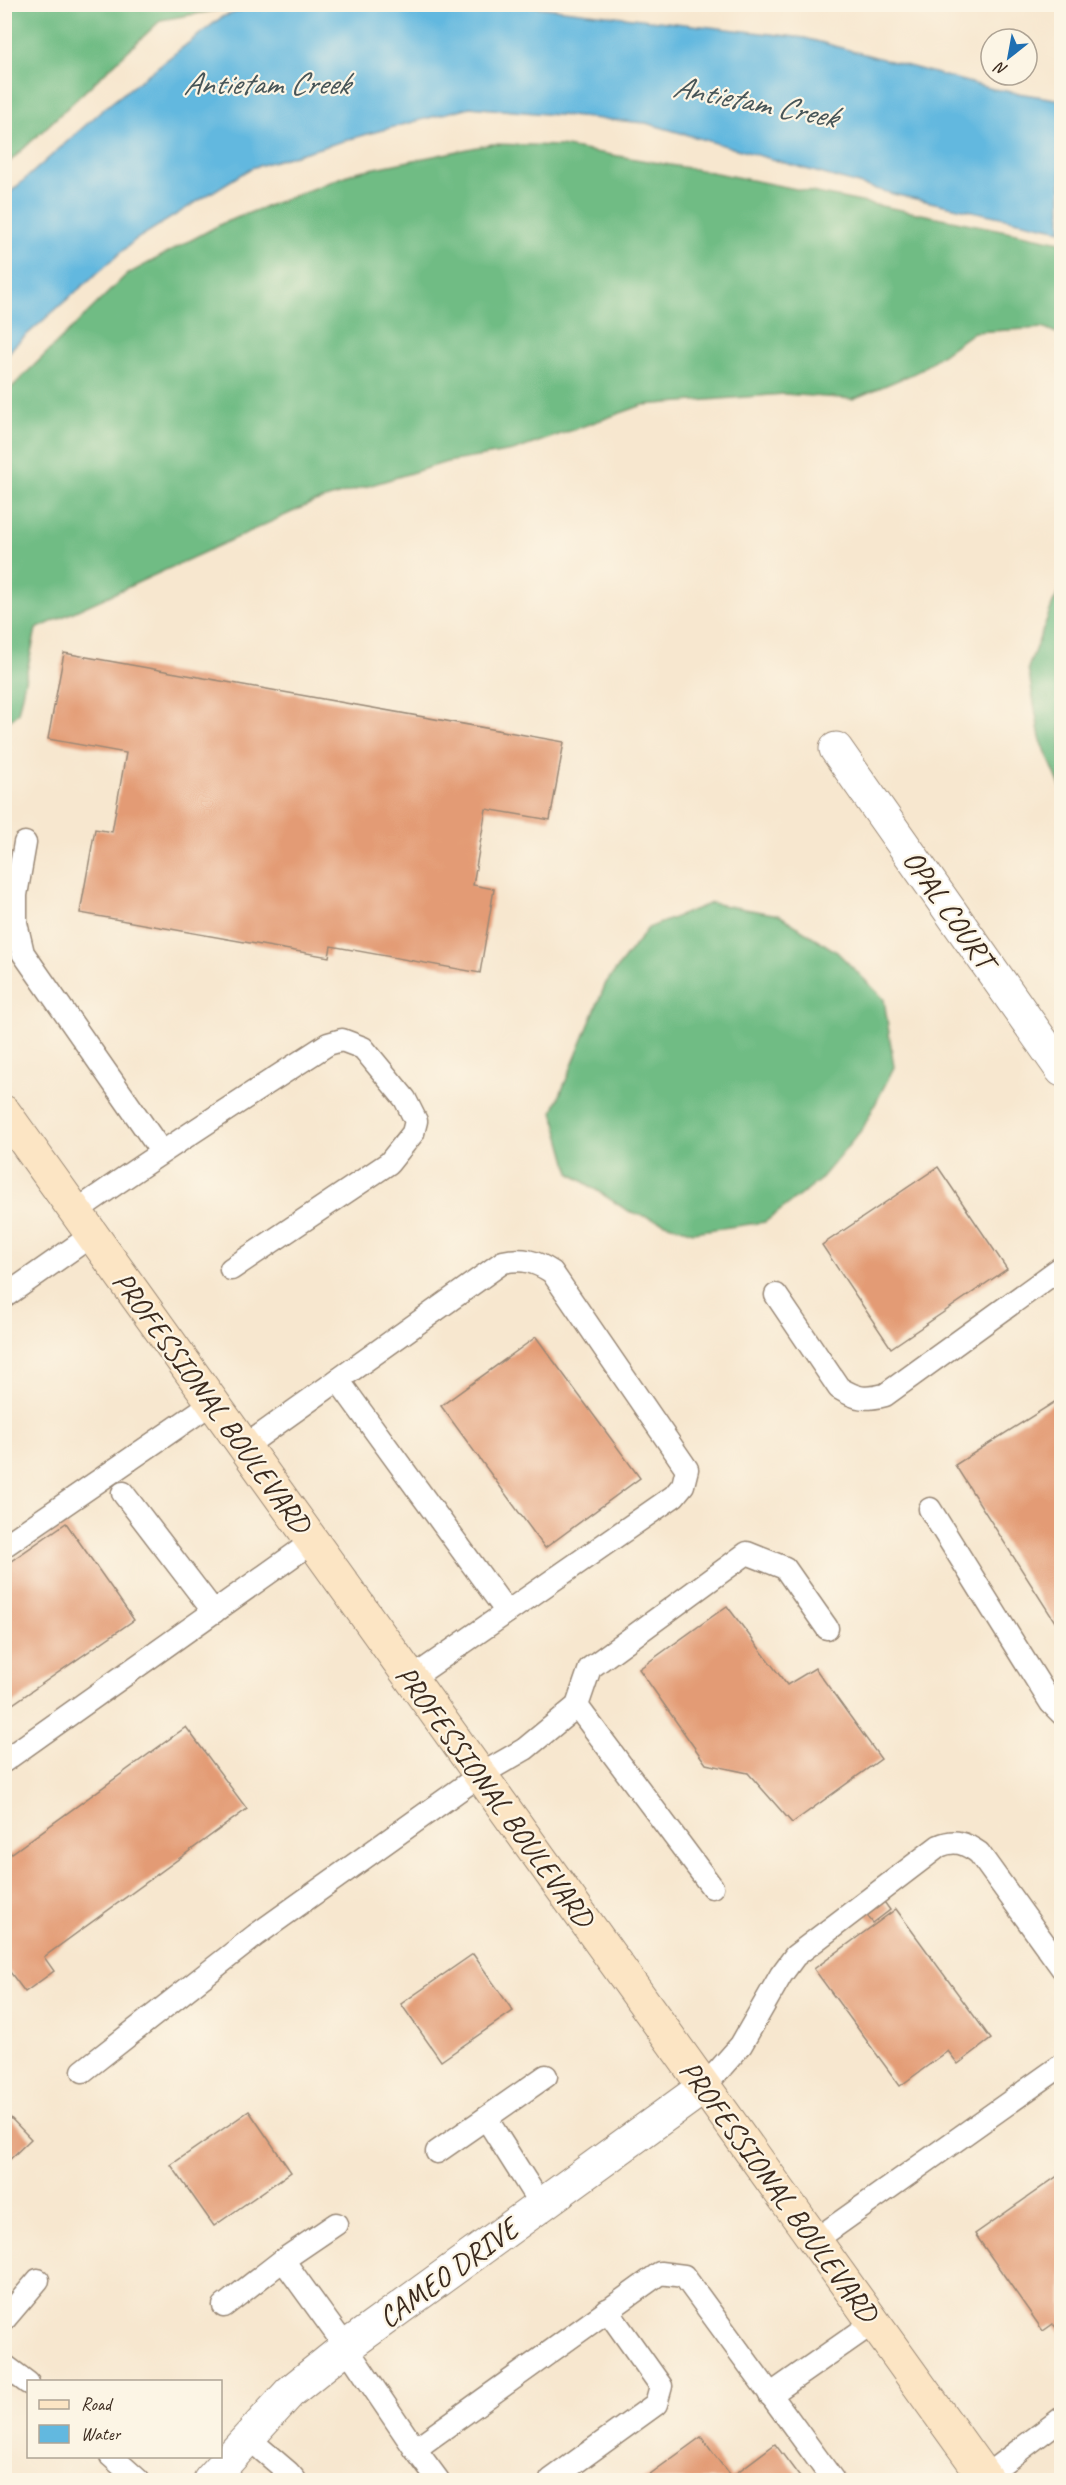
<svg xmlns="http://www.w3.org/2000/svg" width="1066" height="2485" viewBox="0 0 1066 2485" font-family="Caveat,sans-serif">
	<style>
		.forest { fill: #70bc84; stroke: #567351; stroke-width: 1.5 }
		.water { fill: #62b8df; stroke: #4e717e; stroke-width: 1.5 }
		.building { fill: #e39b75 }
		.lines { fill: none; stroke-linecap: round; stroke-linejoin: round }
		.lane-casing { stroke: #998876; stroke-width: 25 }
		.street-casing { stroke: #998876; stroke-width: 35 }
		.secondary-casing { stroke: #998876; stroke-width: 35 }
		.lane { stroke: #fff; stroke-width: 22 }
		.street { stroke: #fff; stroke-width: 33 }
		.secondary { stroke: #fce5c4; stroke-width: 33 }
		.labels { text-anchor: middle; stroke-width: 4.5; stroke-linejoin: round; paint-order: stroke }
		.street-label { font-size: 30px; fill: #3b2a1e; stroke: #fcf5e5 }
		.water-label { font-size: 32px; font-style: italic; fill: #475558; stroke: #fcf5e5 }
	</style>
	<rect width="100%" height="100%" fill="#fcf5e5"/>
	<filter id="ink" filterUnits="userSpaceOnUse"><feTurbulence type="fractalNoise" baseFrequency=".0167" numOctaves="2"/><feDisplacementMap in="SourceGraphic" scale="12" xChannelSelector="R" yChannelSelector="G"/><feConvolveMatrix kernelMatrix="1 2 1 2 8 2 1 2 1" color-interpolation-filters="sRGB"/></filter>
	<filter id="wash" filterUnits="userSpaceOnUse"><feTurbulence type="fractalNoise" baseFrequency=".008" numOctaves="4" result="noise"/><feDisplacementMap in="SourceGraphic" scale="24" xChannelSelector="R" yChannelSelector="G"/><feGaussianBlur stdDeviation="1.35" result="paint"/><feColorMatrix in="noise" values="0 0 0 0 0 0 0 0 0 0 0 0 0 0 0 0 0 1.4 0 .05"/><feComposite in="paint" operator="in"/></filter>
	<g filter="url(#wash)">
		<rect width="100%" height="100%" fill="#f7e7cf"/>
		<g class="forest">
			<path d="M 5,4 L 246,4 L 246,5 L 161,20 L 5,166 Z"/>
			<path d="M 492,144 L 560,146 L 711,172 L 1061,242 L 1061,335 L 1045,328 L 974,332 L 917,372 L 853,399 L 784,394 L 643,405 L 513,451 L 447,462 L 312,503 L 36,629 L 18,713 L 5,724 L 5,394 L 126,275 L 223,223 L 356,172 Z"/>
			<path d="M 1061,588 L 1061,788 L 1040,738 L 1028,668 L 1053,603 Z"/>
			<path d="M 711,903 L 779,915 L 837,952 L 884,999 L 894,1067 L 863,1128 L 820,1180 L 765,1222 L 693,1232 L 628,1211 L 570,1173 L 553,1112 L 606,983 L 648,928 Z"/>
		</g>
		<path class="water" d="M 257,5 L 520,5 L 805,38 L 993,89 L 1061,100 L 1061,230 L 893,194 L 646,123 L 470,107 L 371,133 L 251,168 L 135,240 L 14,346 L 5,358 L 5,197 L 106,107 L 222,17 Z"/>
		<g id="blocks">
			<g class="building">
				<path d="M 64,653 L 564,742 L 550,820 L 486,809 L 473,885 L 494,889 L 480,973 L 331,946 L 329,957 L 80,913 L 95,829 L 112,832 L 126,753 L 48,739 Z"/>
				<path d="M 938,1167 L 1007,1269 L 891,1348 L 822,1245 Z"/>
				<path d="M 536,1337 L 640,1478 L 545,1548 L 441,1406 Z"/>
				<path d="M 1056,1401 L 1062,1410 L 1062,1633 L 955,1465 Z"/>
				<path d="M 66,1523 L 134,1620 L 4,1710 L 4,1566 Z"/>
				<path d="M 727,1606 L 787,1685 L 815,1668 L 881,1759 L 792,1823 L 748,1773 L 706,1764 L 639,1669 Z"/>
				<path d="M 186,1727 L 247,1809 L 44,1957 L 54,1971 L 25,1992 L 4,1964 L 4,1859 Z"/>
				<path d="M 882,1899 L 890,1910 L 873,1923 L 864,1912 Z"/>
				<path d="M 896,1909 L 991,2039 L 958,2064 L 948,2051 L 900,2086 L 814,1969 Z"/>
				<path d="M 473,1954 L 513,2011 L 441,2061 L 401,2004 Z"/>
				<path d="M 4,2111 L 31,2139 L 4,2165 Z"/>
				<path d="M 249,2111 L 291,2172 L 214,2226 L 171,2165 Z"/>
				<path d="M 1062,2173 L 1062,2331 L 1060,2332 L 1053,2324 L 1043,2331 L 975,2234 Z"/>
				<path d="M 701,2437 L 731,2477 L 775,2444 L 802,2480 L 642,2480 Z"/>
			</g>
		</g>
	</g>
	<g filter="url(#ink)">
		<use href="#blocks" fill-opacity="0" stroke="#998876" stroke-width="1.5"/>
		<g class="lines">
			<g class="lane-casing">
				<g id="lane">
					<path d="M 25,843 L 16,895 L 16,923 L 23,953 L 161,1151"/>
					<path d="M 75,1212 C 158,1153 243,1099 328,1044 L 342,1040 L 363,1048 L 405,1099 L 416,1121 L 413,1133 L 389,1163 L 231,1269"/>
					<path d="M 776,1295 L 839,1388 C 857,1399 865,1400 885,1395 L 1062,1267"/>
					<path d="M 4,1297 L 92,1235"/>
					<path d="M 338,1380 L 507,1612"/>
					<path d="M 244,1447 L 503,1262 C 523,1258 535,1261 552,1272 L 687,1469 L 683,1485 L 674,1496 L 411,1679"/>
					<path d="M 123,1493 L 214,1612"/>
					<path d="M 930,1509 L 1051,1703 L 1062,1714"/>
					<path d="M 4,1546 L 212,1403"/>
					<path d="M 577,1706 L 712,1887"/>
					<path d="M 4,1761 L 312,1542"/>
					<path d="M 83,2071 L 256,1935 L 480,1775 L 525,1749 L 577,1706 L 590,1668 L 747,1553 L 785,1568 L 827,1628"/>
					<path d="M 704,2087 L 741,2045 L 781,1975 L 795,1956 L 939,1846 C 955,1839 965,1843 979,1853 L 1062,1968"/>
					<path d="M 437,2152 L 486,2118"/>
					<path d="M 541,2205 L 486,2118 L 546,2076"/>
					<path d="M 336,2224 L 283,2260 L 346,2347 L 415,2449"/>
					<path d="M 814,2241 L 1062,2065"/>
					<path d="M 224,2306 L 283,2260"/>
					<path d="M 4,2320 L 38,2280"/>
					<path d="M 4,2365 L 28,2383"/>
					<path d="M 770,2395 L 873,2323"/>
					<path d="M 247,2437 L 288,2472 L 295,2480"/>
					<path d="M 111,2456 L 138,2480"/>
					<path d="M 984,2477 L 1062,2418"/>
					<path d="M 438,2480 L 415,2449 L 660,2273 L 684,2276 L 833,2480"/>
					<path d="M 551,2480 L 656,2404 L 661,2386 L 607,2310"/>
				</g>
			</g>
			<g class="street-casing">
				<g id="street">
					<path d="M 836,749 L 1062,1070"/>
					<path d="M 210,2480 L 290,2392 L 346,2347 L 704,2087"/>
				</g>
			</g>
			<g class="secondary-casing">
				<path id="secondary" d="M 4,1112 L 987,2480"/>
			</g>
			<use href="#lane" class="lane"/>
			<use href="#street" class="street"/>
			<use href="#secondary" class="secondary"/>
		</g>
	</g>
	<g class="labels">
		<g class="street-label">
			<text transform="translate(949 909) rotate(55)" y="10">OPAL COURT</text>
			<text transform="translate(212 1402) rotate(54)" y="10">PROFESSIONAL BOULEVARD</text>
			<text transform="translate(495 1796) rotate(54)" y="10">PROFESSIONAL BOULEVARD</text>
			<text transform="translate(779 2191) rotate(54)" y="10">PROFESSIONAL BOULEVARD</text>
			<text transform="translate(448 2273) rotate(-36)" y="10">CAMEO DRIVE</text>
		</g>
		<g class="water-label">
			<text x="266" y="94">Antietam Creek</text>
			<text transform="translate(755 101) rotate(11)" y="11">Antietam Creek</text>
		</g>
	</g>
	<rect width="1066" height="2485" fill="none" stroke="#fcf5e5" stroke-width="24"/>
	<rect x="27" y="2380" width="195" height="78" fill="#fcf5e5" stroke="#afa495" stroke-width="1.5"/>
	<rect x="39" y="2400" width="30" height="9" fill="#fce5c4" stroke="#afa495" stroke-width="1.5"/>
	<text x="81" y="2410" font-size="18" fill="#3b2a1e">Road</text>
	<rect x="39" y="2425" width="30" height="18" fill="#62b8df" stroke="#afa495" stroke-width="1.5"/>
	<text x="81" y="2440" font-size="18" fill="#3b2a1e">Water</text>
	<g transform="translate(1009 57) rotate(211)"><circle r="28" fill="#fcf5e5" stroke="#afa495" stroke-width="1.5"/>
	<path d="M0-4.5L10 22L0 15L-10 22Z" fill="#1f6fb2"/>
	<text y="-9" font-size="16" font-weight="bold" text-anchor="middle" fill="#3b2a1e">N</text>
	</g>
</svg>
